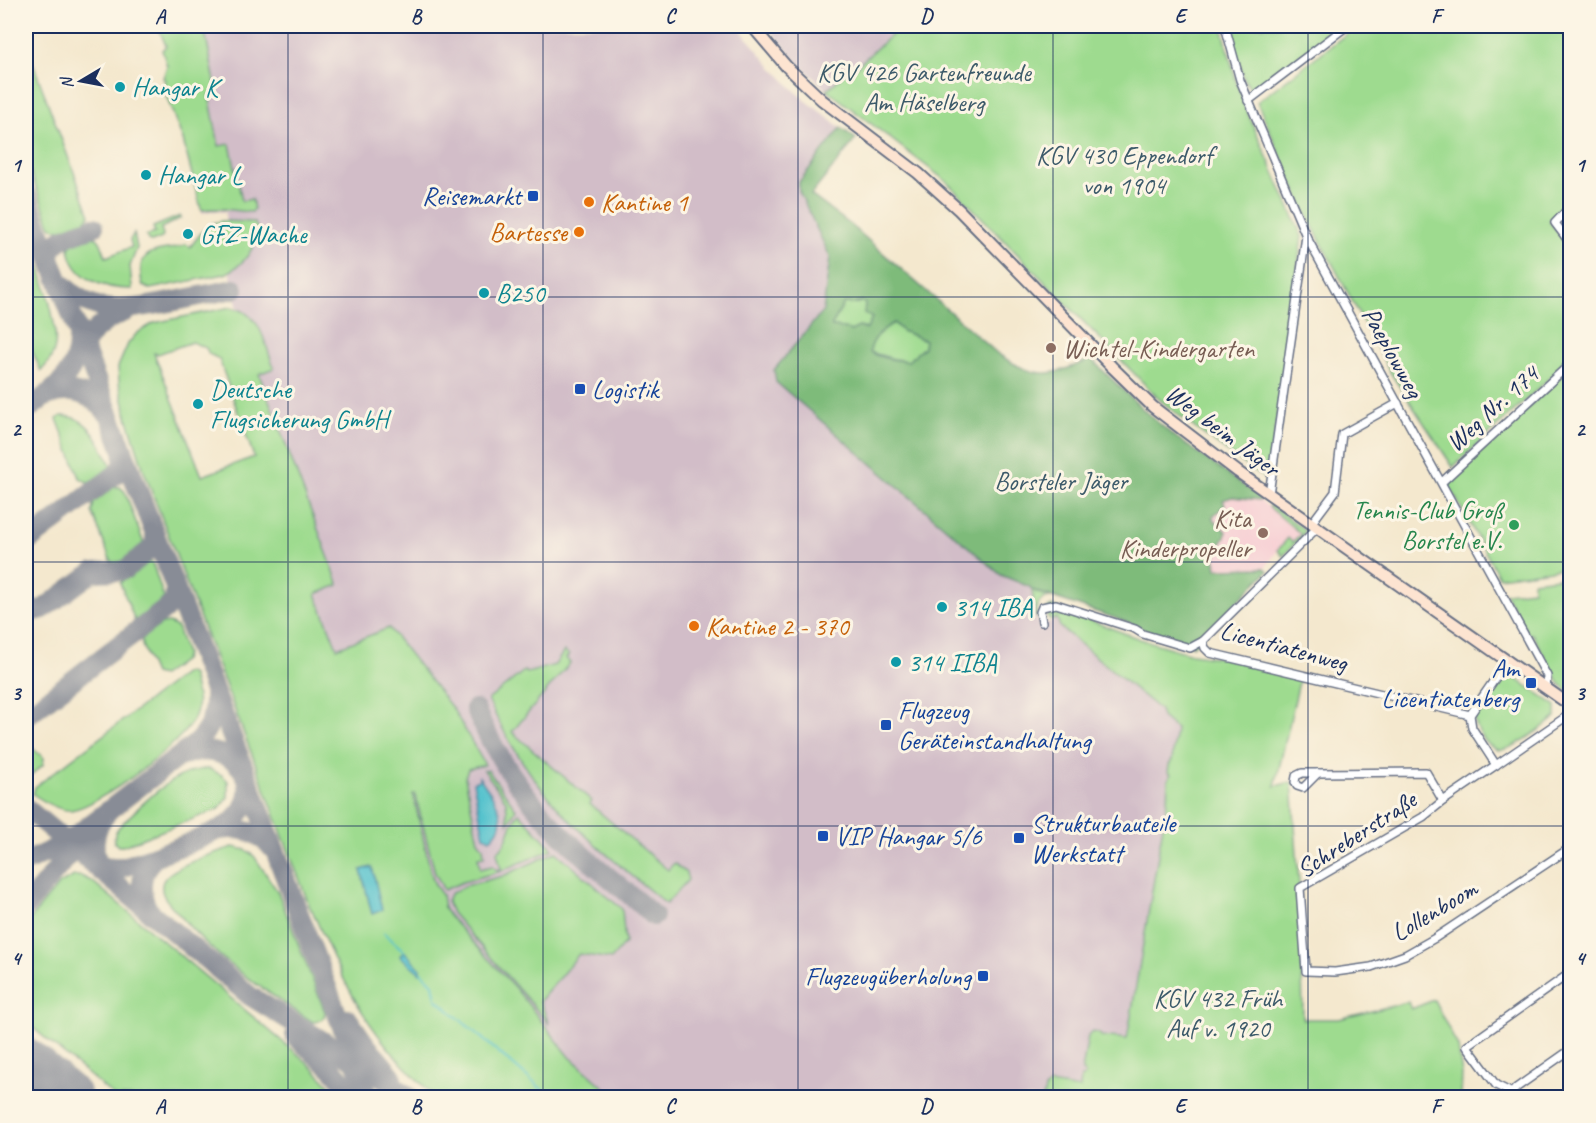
<svg xmlns="http://www.w3.org/2000/svg" width="1596" height="1123" viewBox="0 0 1596 1123" font-family="Caveat,sans-serif">
	<style>
		.built { fill: #f7cfd4 }
		.industrial { fill: #d2bdc8 }
		.green { fill: #9edb8f; stroke: #5c8576; stroke-width: 1.5; fill-rule: evenodd }
		.forest { fill: #7ebb7a; stroke: #4c756c; stroke-width: 1.5; fill-rule: evenodd }
		.water { fill: #55c2cd; stroke: #387896; stroke-width: 1.5 }
		.lines { fill: none; stroke-linecap: round; stroke-linejoin: round }
		.stream { stroke: #55c2cd; stroke-width: 2 }
		.taxiway { stroke: #888c96; stroke-width: 20 }
		.runway { stroke: #888c96; stroke-width: 48 }
		.street-casing { stroke: #677085; stroke-width: 10 }
		.secondary-casing { stroke: #677085; stroke-width: 14 }
		.street { stroke: #fff; stroke-width: 7 }
		.secondary { stroke: #fde4d1; stroke-width: 10 }
		.grid { fill: none; stroke: #1b2f5e; stroke-width: 1.5; stroke-opacity: 0.55 }
		.culture-dot { fill: #0f9aa8; stroke: #fcf5e5; stroke-width: 2 }
		.transit-dot { fill: #1a4fb4; stroke: #fcf5e5; stroke-width: 2 }
		.food-dot { fill: #e8710a; stroke: #fcf5e5; stroke-width: 2 }
		.education-dot { fill: #8d6e63; stroke: #fcf5e5; stroke-width: 2 }
		.leisure-dot { fill: #2e9e5b; stroke: #fcf5e5; stroke-width: 2 }
		.labels { text-anchor: middle; stroke-width: 6; stroke-linejoin: round; paint-order: stroke }
		.park-label { font-size: 26px; fill: #3c5a6a; stroke: #fcf5e5 }
		.culture-label { font-size: 26px; fill: #0d838f; stroke: #fcf5e5; text-anchor: start }
		.transit-label { font-size: 26px; fill: #164399; stroke: #fcf5e5; text-anchor: start }
		.food-label { font-size: 26px; fill: #c56008; stroke: #fcf5e5; text-anchor: start }
		.education-label { font-size: 26px; fill: #785e54; stroke: #fcf5e5; text-anchor: start }
		.street-label { font-size: 26px; fill: #1b2f5e; stroke: #fcf5e5 }
		.leisure-label { font-size: 26px; fill: #27864d; stroke: #fcf5e5; text-anchor: end }
		.neatline { fill: none; stroke: #1b2f5e; stroke-width: 2 }
		.grid-label { font-size: 20px; text-anchor: middle; font-weight: bold; fill: #1b2f5e }
	</style>
	<rect width="100%" height="100%" fill="#fcf5e5"/>
	<filter id="ink" filterUnits="userSpaceOnUse"><feTurbulence type="fractalNoise" baseFrequency=".0167" numOctaves="2"/><feDisplacementMap in="SourceGraphic" scale="12" xChannelSelector="R" yChannelSelector="G"/><feConvolveMatrix kernelMatrix="1 2 1 2 8 2 1 2 1" color-interpolation-filters="sRGB"/></filter>
	<filter id="wash" filterUnits="userSpaceOnUse"><feTurbulence type="fractalNoise" baseFrequency=".008" numOctaves="4" result="noise"/><feDisplacementMap in="SourceGraphic" scale="24" xChannelSelector="R" yChannelSelector="G"/><feGaussianBlur stdDeviation="1.35" result="paint"/><feColorMatrix in="noise" values="0 0 0 0 0 0 0 0 0 0 0 0 0 0 0 0 0 1.4 0 .05"/><feComposite in="paint" operator="in"/></filter>
	<g filter="url(#wash)">
		<rect width="100%" height="100%" fill="#f4e8ce"/>
		<path class="built" d="M 1232,497 L 1260,500 L 1301,534 L 1292,542 L 1287,538 L 1265,568 L 1217,569 L 1213,517 L 1225,505 L 1222,500 Z"/>
		<g class="industrial">
			<path d="M 159,26 L 737,26 L 769,64 L 800,96 L 841,128 L 799,182 L 799,191 L 830,257 L 823,311 L 774,370 L 776,382 L 1001,575 L 1030,587 L 1037,622 L 1047,623 L 1057,618 L 1060,623 L 1160,710 L 1162,717 L 1176,729 L 1167,802 L 1127,1039 L 1100,1036 L 1085,1073 L 1081,1089 L 1045,1089 L 1043,1098 L 605,1097 L 466,973 L 327,655 L 240,320 L 220,221 L 225,221 L 226,212 L 211,211 L 202,213 L 167,47 Z"/>
			<path d="M 767,26 L 901,26 L 856,67 L 854,65 L 827,90 L 797,62 Z"/>
		</g>
		<g class="green">
			<path d="M 158,26 L 209,26 L 204,27 L 217,92 L 209,95 L 219,146 L 230,144 L 242,201 L 252,199 L 254,209 L 252,212 C 234,211 220,207 203,210 L 201,209 L 183,140 L 162,85 L 164,85 L 165,80 L 163,78 L 167,66 L 162,50 L 166,46 Z"/>
			<path d="M 901,26 L 1222,26 L 1236,81 L 1245,107 L 1302,236 L 1268,481 L 1196,429 L 1160,400 L 946,181 L 827,90 L 854,65 L 856,67 Z"/>
			<path d="M 1229,26 L 1340,26 L 1252,92 L 1244,79 Z"/>
			<path d="M 1357,26 L 1563,26 L 1570,33 L 1570,200 L 1549,221 L 1570,248 L 1570,359 L 1453,467 L 1390,372 L 1306,214 L 1257,102 Z"/>
			<path d="M 26,45 L 90,215 C 83,227 60,236 50,225 L 26,160 Z"/>
			<path d="M 1570,212 L 1570,237 L 1559,223 Z"/>
			<path d="M 180,216 L 181,218 L 161,228 L 163,236 L 162,238 L 152,242 L 148,240 L 146,236 L 155,233 L 153,227 Z"/>
			<path d="M 225,221 L 254,222 L 257,227 C 257,248 244,265 225,274 L 150,289 L 143,286 C 141,280 140,273 141,266 C 146,244 173,253 186,244 L 190,247 C 201,234 206,221 225,221 Z"/>
			<path d="M 26,228 C 35,253 59,321 55,346 C 54,355 47,365 41,371 L 26,337 Z"/>
			<path d="M 134,233 L 137,248 L 130,266 L 132,289 C 105,289 73,280 69,248 C 73,243 76,242 82,240 C 101,232 100,242 106,257 L 132,247 L 130,240 Z"/>
			<path d="M 861,301 L 865,304 L 872,318 L 867,329 L 859,327 L 851,331 L 844,328 L 832,327 L 832,325 L 844,303 L 856,304 Z"/>
			<path d="M 231,307 C 262,313 264,342 274,368 L 259,374 L 339,585 L 316,594 L 337,648 L 389,628 L 453,709 L 485,765 L 468,769 L 465,777 L 478,841 L 483,847 L 484,856 L 478,857 L 480,869 L 492,866 L 497,870 L 501,869 L 497,852 C 510,843 508,824 519,813 L 553,849 L 501,871 L 463,882 L 444,890 L 435,873 L 415,794 L 413,794 L 431,873 L 435,885 L 442,895 L 444,908 L 449,916 L 516,989 L 570,1057 L 615,1097 L 436,1097 C 371,1040 345,988 312,910 L 311,910 L 144,471 L 127,417 L 119,383 L 118,367 L 128,344 L 137,333 L 154,323 ZM 192,342 L 206,348 L 209,354 L 219,359 L 254,457 L 205,475 L 202,476 L 154,353 L 158,354 ZM 372,867 L 381,910 L 372,914 L 361,870 Z"/>
			<path d="M 894,323 L 902,331 L 925,340 L 924,347 L 908,361 L 894,359 L 870,352 C 871,340 883,328 894,323 Z"/>
			<path d="M 1570,368 L 1570,692 L 1560,684 L 1532,634 L 1528,634 L 1505,593 L 1533,590 L 1533,581 L 1566,577 L 1565,568 L 1499,577 L 1447,482 Z"/>
			<path d="M 61,416 C 90,415 99,443 111,465 C 109,473 96,481 87,482 L 80,478 L 57,419 Z"/>
			<path d="M 113,487 L 120,487 L 125,492 L 144,544 L 141,549 L 120,565 L 116,565 L 110,559 L 92,512 L 94,502 Z"/>
			<path d="M 1271,505 L 1305,530 L 1303,535 L 1283,556 L 1278,550 L 1288,538 L 1292,542 L 1301,534 L 1269,507 Z"/>
			<path d="M 150,562 L 153,565 L 164,598 L 140,621 L 135,621 L 120,583 L 142,563 Z"/>
			<path d="M 1032,590 L 1050,597 C 1038,599 1037,605 1037,617 L 1035,617 Z"/>
			<path d="M 1052,606 L 1140,639 L 1192,654 L 1222,658 L 1300,678 L 1275,786 L 1292,782 L 1301,913 L 1303,1019 L 1339,1019 L 1408,1002 L 1411,1009 L 1434,1000 L 1458,1047 L 1462,1074 L 1461,1097 L 1043,1098 L 1045,1089 L 1050,1084 L 1080,1089 L 1081,1077 L 1084,1077 L 1085,1074 L 1082,1071 L 1088,1036 L 1092,1032 L 1099,1033 L 1101,1036 L 1127,1039 L 1167,802 L 1168,780 L 1171,774 L 1168,772 L 1169,765 L 1172,760 L 1176,729 L 1162,717 L 1160,710 L 1060,627 L 1057,618 L 1054,620 L 1048,618 L 1048,608 Z"/>
			<path d="M 169,623 L 177,627 L 186,654 L 184,660 L 162,676 L 154,674 L 142,645 L 142,637 L 162,624 Z"/>
			<path d="M 564,651 L 569,655 L 566,658 L 570,663 L 512,732 L 592,801 L 590,804 L 668,870 L 674,863 L 686,873 L 688,880 L 666,904 C 627,871 586,840 552,801 C 526,771 505,736 488,700 L 524,671 L 527,673 L 555,665 Z"/>
			<path d="M 1505,671 L 1556,706 L 1556,717 C 1545,726 1511,752 1498,750 C 1492,748 1486,743 1483,738 C 1477,730 1473,721 1475,711 Z"/>
			<path d="M 185,673 L 189,673 L 192,675 C 195,689 201,702 195,716 C 185,742 98,807 71,810 C 59,811 43,801 33,794 L 35,787 Z"/>
			<path d="M 26,743 L 44,758 L 43,765 L 26,779 Z"/>
			<path d="M 209,769 L 222,775 L 228,781 L 228,797 L 219,809 L 123,846 L 118,846 L 114,842 L 115,833 L 119,827 C 141,805 175,768 209,769 Z"/>
			<path d="M 484,770 L 488,770 L 516,809 L 508,823 L 506,801 Z"/>
			<path d="M 233,847 L 246,850 L 254,856 L 278,892 L 325,1012 C 325,1019 319,1022 313,1022 C 263,990 215,959 177,912 C 169,903 158,894 163,881 C 170,866 217,852 233,847 Z"/>
			<path d="M 556,852 L 622,909 L 625,943 L 611,959 L 579,954 L 540,1001 L 549,1024 L 452,913 L 447,901 L 450,894 L 465,886 L 503,876 Z"/>
			<path d="M 74,876 L 81,876 L 93,882 L 308,1063 L 341,1097 L 115,1097 L 26,1022 L 26,924 L 59,884 Z"/>
		</g>
		<path class="forest" d="M 841,128 L 856,139 L 811,195 L 851,225 L 998,354 C 1038,380 1049,377 1091,359 L 1148,414 L 1173,435 L 1261,498 L 1260,500 L 1232,497 L 1223,500 L 1225,505 L 1213,516 L 1213,519 L 1227,532 L 1215,556 L 1217,569 L 1265,568 L 1268,571 L 1193,646 L 1149,634 L 1138,626 L 1032,590 L 1030,587 L 1001,575 L 776,382 L 774,370 L 823,311 L 830,257 L 799,191 L 799,182 ZM 862,301 L 865,304 L 864,313 L 872,318 L 867,329 L 859,327 L 851,331 L 844,328 L 832,327 L 832,325 L 844,303 L 856,304 ZM 894,323 L 902,331 L 925,340 L 924,347 L 908,361 C 896,360 880,358 870,352 C 871,340 883,328 894,323 Z"/>
		<g class="water">
			<path d="M 479,777 C 492,795 514,820 490,839 L 484,836 L 473,782 L 479,780 Z"/>
			<path d="M 372,867 L 382,910 L 372,914 L 361,870 Z"/>
			<path d="M 404,951 L 420,968 L 420,973 L 400,956 Z"/>
		</g>
		<g class="lines">
			<g class="stream">
				<path d="M 384,933 L 404,951"/>
				<path d="M 421,972 L 433,984 L 436,999 L 552,1098"/>
			</g>
			<g class="taxiway">
				<path d="M 26,195 L 369,1098"/>
				<path d="M 50,258 C 49,238 79,233 94,227"/>
				<path d="M 61,283 C 95,318 126,310 170,302 C 191,298 213,293 234,289"/>
				<path d="M 79,354 C 88,333 105,319 127,311"/>
				<path d="M 47,396 C 69,387 92,393 106,412"/>
				<path d="M 26,411 C 52,391 79,375 78,339"/>
				<path d="M 26,543 L 116,474 L 123,466 L 124,454"/>
				<path d="M 26,607 L 35,611 L 43,609 L 93,572 L 120,571 L 126,569 L 152,548 L 155,542 L 155,534"/>
				<path d="M 475,709 C 495,754 522,795 557,830 C 587,861 622,887 654,916"/>
				<path d="M 26,716 L 172,604 L 175,599 L 175,588"/>
				<path d="M 26,808 L 250,996 L 388,1081 L 410,1098"/>
				<path d="M 220,830 C 241,827 259,831 273,849"/>
				<path d="M 26,862 L 66,843 L 195,744 C 209,731 215,715 214,696"/>
				<path d="M 92,862 L 108,867 L 123,867 C 146,859 222,834 236,818 C 272,776 222,736 179,757"/>
				<path d="M 103,873 C 91,853 92,832 106,814"/>
				<path d="M 26,906 L 81,840"/>
				<path d="M 150,913 C 138,894 138,868 159,855"/>
				<path d="M 348,1019 L 366,1045 L 392,1076"/>
				<path d="M 295,1036 L 332,1069 L 357,1098"/>
			</g>
			<path class="runway" d="M 26,1062 L 68,1098"/>
		</g>
	</g>
	<g filter="url(#ink)">
		<g class="lines">
			<g class="street-casing">
				<g id="street">
					<path d="M 1225,26 L 1240,80 L 1306,236 L 1547,676 L 1546,687"/>
					<path d="M 1568,26 L 1570,28"/>
					<path d="M 1248,101 L 1347,26"/>
					<path d="M 1570,207 L 1555,223 L 1570,243"/>
					<path d="M 1442,482 L 1570,364"/>
					<path d="M 1269,494 L 1306,236"/>
					<path d="M 1311,524 L 1335,492 L 1342,434 L 1398,403"/>
					<path d="M 1042,622 L 1040,612 L 1042,607 L 1056,604 L 1135,629 L 1143,634 L 1190,648 L 1203,641 L 1317,528"/>
					<path d="M 1203,641 L 1205,648 L 1210,653 L 1470,715"/>
					<path d="M 1508,660 L 1470,715 L 1472,728 L 1496,765 L 1570,714"/>
					<path d="M 1496,765 L 1443,801 L 1423,817 L 1300,888 L 1306,971 L 1335,972 L 1371,967 L 1405,955 L 1435,938 L 1570,848"/>
					<path d="M 1302,773 L 1318,773 L 1303,788 L 1297,786 L 1295,782 L 1296,776 Z"/>
					<path d="M 1318,773 L 1426,772 L 1443,801"/>
					<path d="M 1512,1093 L 1496,1085 L 1467,1046 L 1570,973"/>
					<path d="M 1512,1093 L 1516,1088 L 1570,1050"/>
				</g>
			</g>
			<g class="secondary-casing">
				<path id="secondary" d="M 752,26 L 786,66 L 822,100 L 918,173 L 959,210 L 1112,367 L 1153,407 L 1238,472 L 1570,705"/>
			</g>
			<use href="#street" class="street"/>
			<use href="#secondary" class="secondary"/>
		</g>
	</g>
	<path class="grid" d="M 288,26 L 288,1098M 543,26 L 543,1098M 798,26 L 798,1098M 1053,26 L 1053,1098M 1308,26 L 1308,1098M 26,297 L 1570,297M 26,562 L 1570,562M 26,826 L 1570,826"/>
	<g class="culture-dot">
		<circle cx="120" cy="87" r="6"/>
		<circle cx="146" cy="175" r="6"/>
		<circle cx="188" cy="234" r="6"/>
		<circle cx="484" cy="293" r="6"/>
		<circle cx="198" cy="404" r="6"/>
		<circle cx="942" cy="607" r="6"/>
		<circle cx="896" cy="662" r="6"/>
	</g>
	<g class="transit-dot">
		<rect x="527" y="190" width="12" height="12" rx="3"/>
		<rect x="574" y="383" width="12" height="12" rx="3"/>
		<rect x="1525" y="677" width="12" height="12" rx="3"/>
		<rect x="880" y="719" width="12" height="12" rx="3"/>
		<rect x="817" y="830" width="12" height="12" rx="3"/>
		<rect x="1013" y="832" width="12" height="12" rx="3"/>
		<rect x="977" y="970" width="12" height="12" rx="3"/>
	</g>
	<g class="food-dot">
		<circle cx="589" cy="202" r="6"/>
		<circle cx="579" cy="232" r="6"/>
		<circle cx="694" cy="626" r="6"/>
	</g>
	<g class="education-dot">
		<circle cx="1051" cy="348" r="6"/>
		<circle cx="1263" cy="533" r="6"/>
	</g>
	<circle class="leisure-dot" cx="1514" cy="525" r="6"/>
	<g class="labels">
		<g class="park-label">
			<text x="924" y="81">KGV 426 Gartenfreunde<tspan x="924" dy="30">Am Häselberg</tspan></text>
			<text x="1124" y="164">KGV 430 Eppendorf<tspan x="1124" dy="30">von 1904</tspan></text>
			<text x="1061" y="490">Borsteler Jäger</text>
			<text x="1218" y="1007">KGV 432 Früh<tspan x="1218" dy="30">Auf v. 1920</tspan></text>
		</g>
		<g class="culture-label">
			<text x="132" y="96">Hangar K</text>
			<text x="158" y="184">Hangar L</text>
			<text x="200" y="243">GFZ-Wache</text>
			<text x="496" y="302">B250</text>
			<text x="210" y="398">Deutsche<tspan x="210" dy="30">Flugsicherung GmbH</tspan></text>
			<text x="954" y="616">314 IBA</text>
			<text x="908" y="671">314 IIBA</text>
		</g>
		<g class="transit-label">
			<text x="521" y="205" text-anchor="end">Reisemarkt</text>
			<text x="592" y="398">Logistik</text>
			<text x="1519" y="677" text-anchor="end">Am<tspan x="1519" dy="30">Licentiatenberg</tspan></text>
			<text x="898" y="719">Flugzeug<tspan x="898" dy="30">Geräteinstandhaltung</tspan></text>
			<text x="1031" y="832">Strukturbauteile<tspan x="1031" dy="30">Werkstatt</tspan></text>
			<text x="835" y="845">VIP Hangar 5/6</text>
			<text x="971" y="985" text-anchor="end">Flugzeugüberholung</text>
		</g>
		<g class="food-label">
			<text x="601" y="211">Kantine 1</text>
			<text x="567" y="241" text-anchor="end">Bartesse</text>
			<text x="706" y="635">Kantine 2 - 370</text>
		</g>
		<g class="education-label">
			<text x="1063" y="357">Wichtel-Kindergarten</text>
			<text x="1251" y="527" text-anchor="end">Kita<tspan x="1251" dy="30">Kinderpropeller</tspan></text>
		</g>
		<g class="street-label">
			<text transform="translate(1393 352) rotate(61)" y="9">Paeplowweg</text>
			<text transform="translate(1492 408) rotate(-42)" y="9">Weg Nr. 174</text>
			<text transform="translate(1223 430) rotate(37)" y="9">Weg beim Jäger</text>
			<text transform="translate(1284 646) rotate(15)" y="9">Licentiatenweg</text>
			<text transform="translate(1356 834) rotate(-33)" y="9">Schreberstraße</text>
			<text transform="translate(1434 910) rotate(-31)" y="9">Lollenboom</text>
		</g>
		<g class="leisure-label">
			<text x="1502" y="519">Tennis-Club Groß<tspan x="1502" dy="30">Borstel e.V.</tspan></text>
		</g>
	</g>
	<rect width="1596" height="1123" fill="none" stroke="#fcf5e5" stroke-width="66"/>
	<g transform="translate(81 81) rotate(260)" stroke="#fcf5e5" stroke-width="4.5" paint-order="stroke">
	<path d="M0-4.5L10 22L0 15L-10 22Z" fill="#1b2f5e"/>
	<text y="-9" font-size="16" font-weight="bold" text-anchor="middle" fill="#1b2f5e">N</text>
	</g>
	<rect x="33" y="33" width="1530" height="1057" class="neatline"/>
	<g class="grid-label">
		<text x="160" y="23">A</text>
		<text x="416" y="23">B</text>
		<text x="670" y="23">C</text>
		<text x="926" y="23">D</text>
		<text x="1180" y="23">E</text>
		<text x="1436" y="23">F</text>
		<text x="16" y="172">1</text>
		<text x="1580" y="172">1</text>
		<text x="16" y="436">2</text>
		<text x="1580" y="436">2</text>
		<text x="16" y="700">3</text>
		<text x="1580" y="700">3</text>
		<text x="16" y="965">4</text>
		<text x="1580" y="965">4</text>
		<text x="160" y="1113">A</text>
		<text x="416" y="1113">B</text>
		<text x="670" y="1113">C</text>
		<text x="926" y="1113">D</text>
		<text x="1180" y="1113">E</text>
		<text x="1436" y="1113">F</text>
	</g>
</svg>
